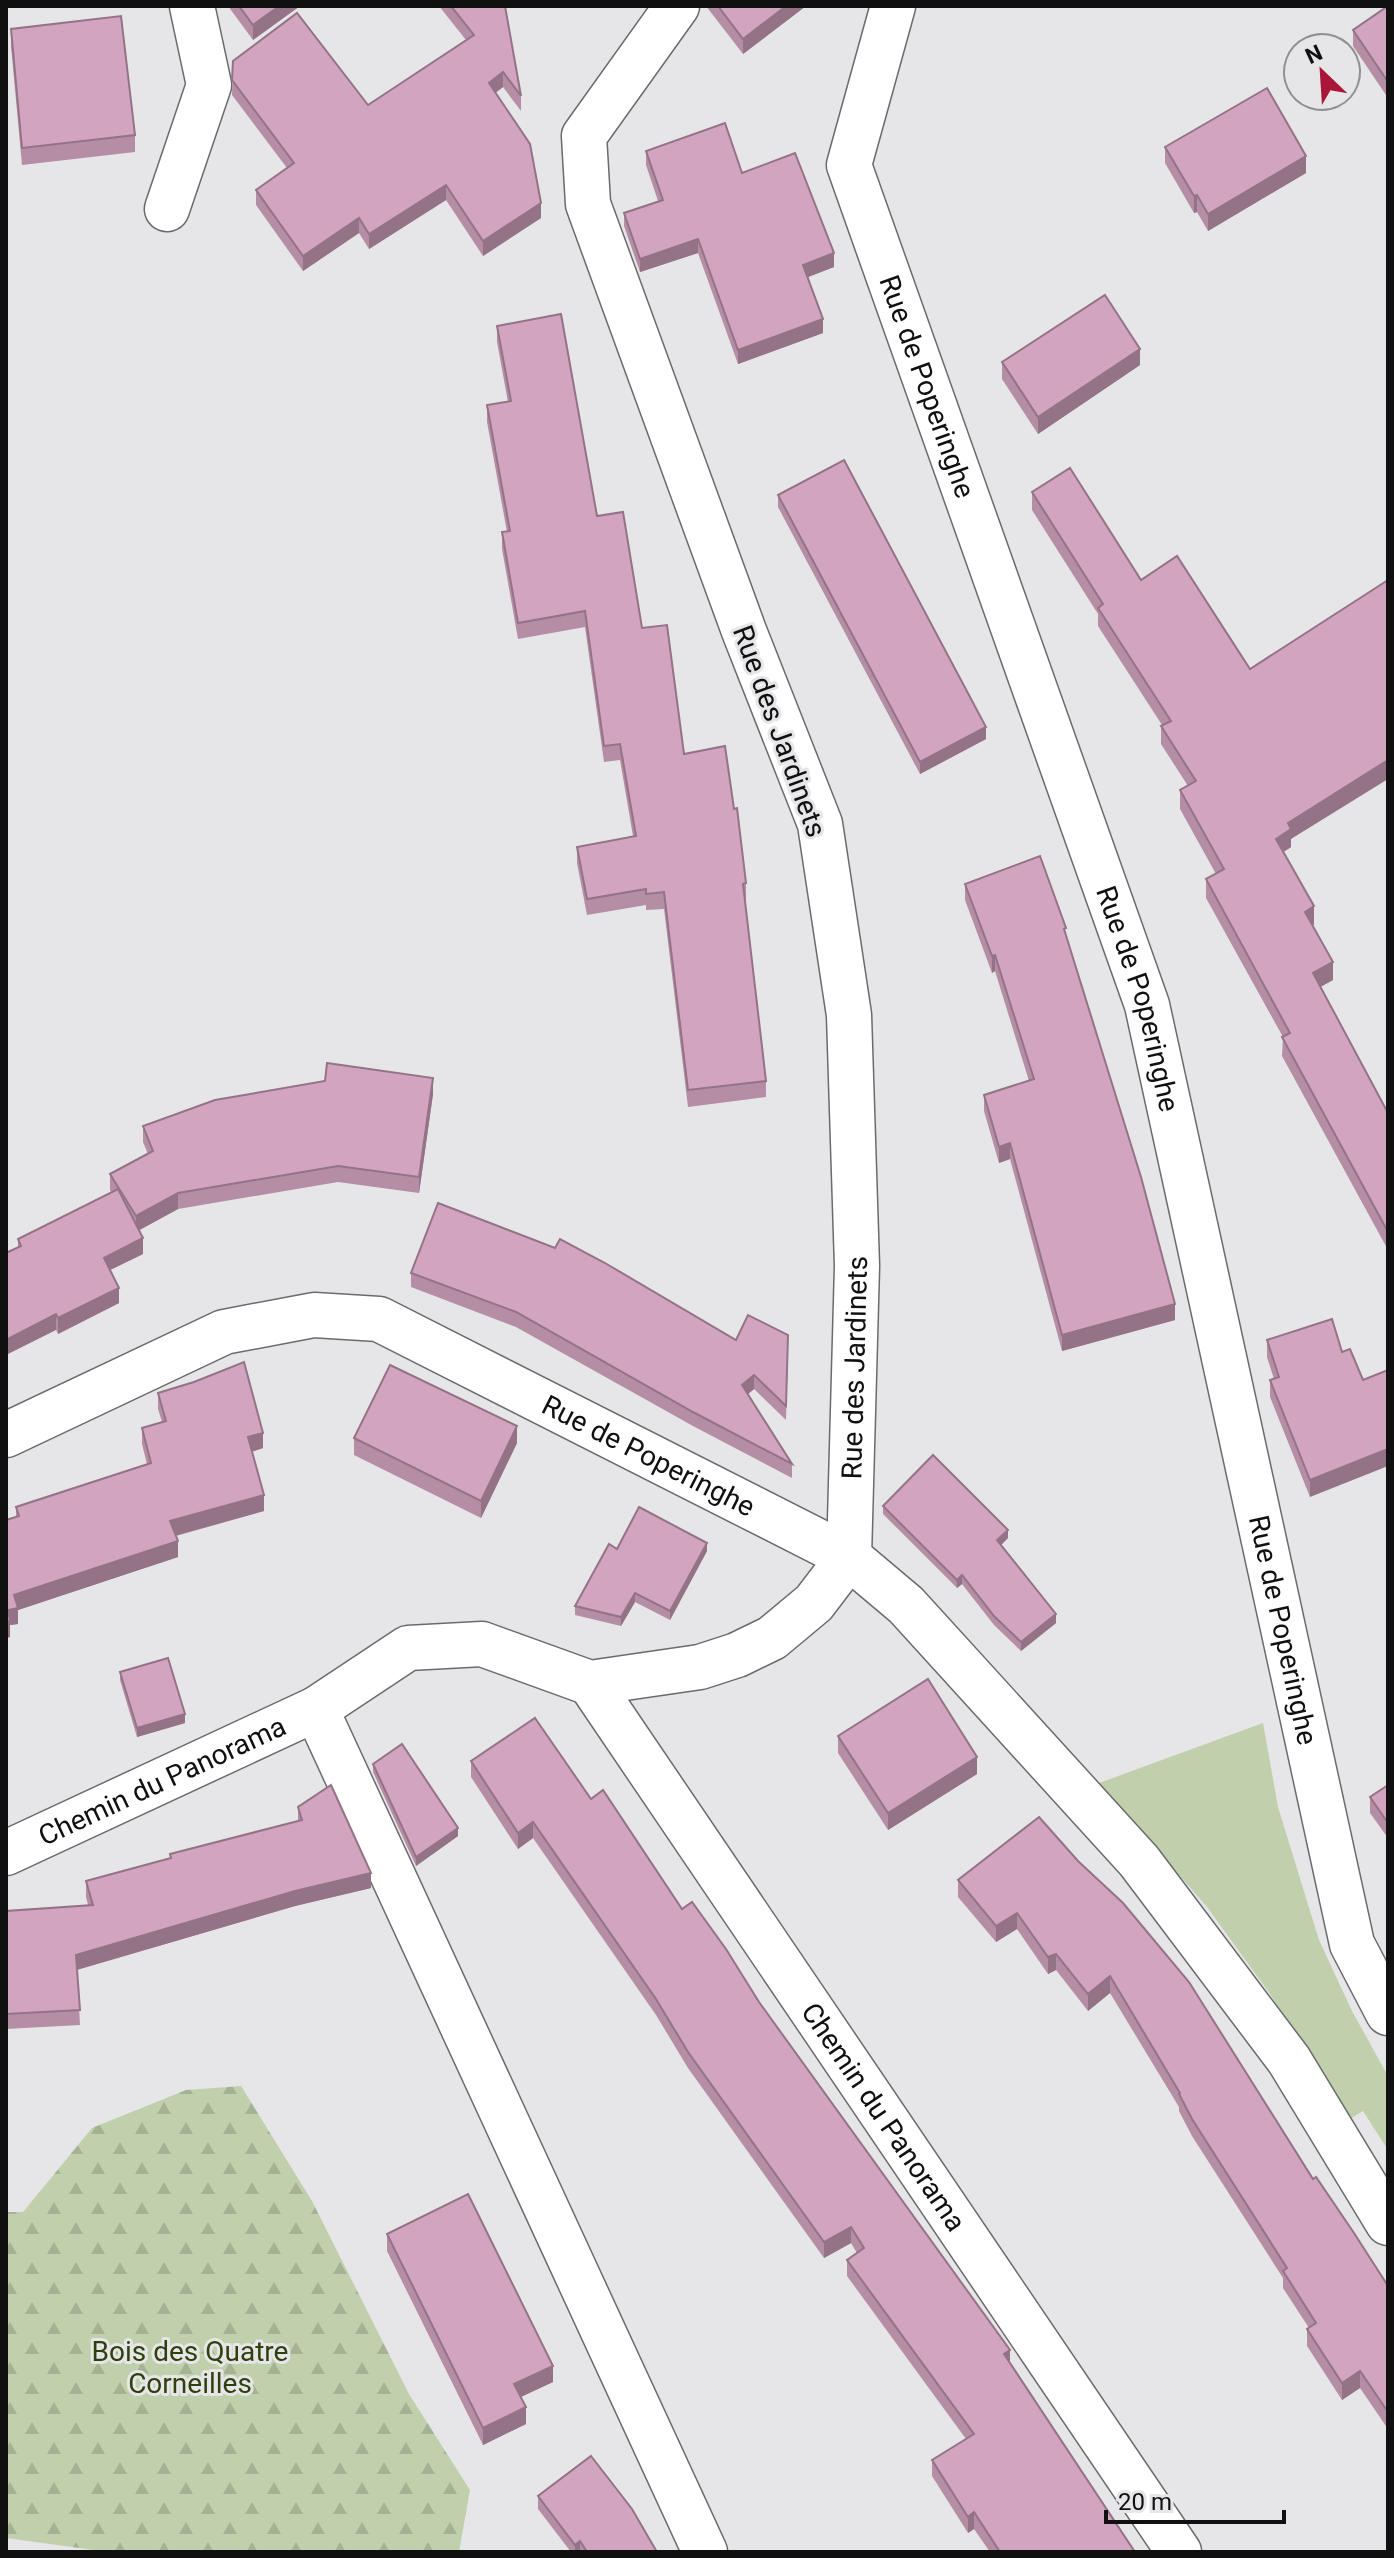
<svg xmlns="http://www.w3.org/2000/svg" width="1394" height="2558" viewBox="0 0 1394 2558" font-family="Roboto,sans-serif">
	<style>
		.grass { fill: #c1d0ac }
		.forest { fill: url(#forest-firs) }
		.lines { fill: none; stroke-linecap: round; stroke-linejoin: round }
		.minor-casing { stroke: #6b6b6d; stroke-width: 47 }
		.tertiary-casing { stroke: #6b6b6d; stroke-width: 47 }
		.minor { stroke: #fff; stroke-width: 44 }
		.tertiary { stroke: #fff; stroke-width: 44 }
		.wall { fill: #b58da5 }
		.shaded-wall { fill: #947386 }
		.building { fill: #d3a4c0; stroke: #947386; stroke-width: 2 }
		.labels { text-anchor: middle; stroke-width: 6; stroke-linejoin: round; paint-order: stroke }
		.street-label { font-size: 28px; fill: #101011; stroke: #e6e6e8 }
		.park-label { font-size: 28px; fill: #2f400c; stroke: #e6e6e8 }
	</style>
	<defs>
		<pattern id="forest-firs" width="22" height="20" patternUnits="userSpaceOnUse" patternTransform="scale(2)"><rect width="22" height="20" fill="#c1d0ac"/><path d="M5 1l3.5 6h-7zM16 11l3.5 6h-7z" fill="#a5b293"/></pattern>
	</defs>
	<rect width="100%" height="100%" fill="#e6e6e8"/>
	<path class="grass" d="M 1263,1723 L 1278,1807 L 1319,1940 L 1352,2011 L 1388,2076 L 1388,2150 L 1363,2111 L 1347,2121 L 1270,1994 L 1207,1907 L 1099,1783 Z"/>
	<path class="forest" d="M 241,2086 L 312,2201 L 409,2394 L 470,2490 L 459,2552 L 108,2552 L 6,2538 L 6,2212 L 23,2212 L 92,2128 L 186,2090 Z"/>
	<g class="lines">
		<g class="minor-casing">
			<g id="minor">
				<path d="M 167,209 L 209,85 L 192,6"/>
				<path id="s1" d="M 590,1683 L 1179,2552"/>
				<path d="M 316,1709 L 705,2552"/>
				<path id="s2" d="M 6,1853 L 316,1709 L 408,1648 L 482,1644 L 590,1683 L 700,1667 L 737,1655 L 772,1638 L 814,1603 L 849,1557 L 857,1266 L 849,1015 L 820,824 L 744,631 L 588,204 L 584,136 L 677,6"/>
			</g>
		</g>
		<g class="tertiary-casing">
			<g id="tertiary">
				<path id="s3" d="M 893,6 L 849,165 L 1147,1005 L 1352,1944 L 1388,2013"/>
				<path id="s4" d="M 6,1435 L 224,1332 L 314,1315 L 379,1319 L 849,1557 L 906,1605 L 1139,1861 L 1289,2060 L 1388,2223"/>
			</g>
		</g>
		<use href="#minor" class="minor"/>
		<use href="#tertiary" class="tertiary"/>
	</g>
	<g class="wall">
		<path d="M 228,6 L 300,6 L 253,40 Z"/>
		<path d="M 439,6 L 505,6 L 521,96 L 521,111 L 503,87 L 496,92 L 541,218 L 483,256 L 446,200 L 369,249 L 359,233 L 303,271 L 256,205 L 256,190 L 287,168 L 232,95 L 233,61 L 368,105 L 466,40 Z"/>
		<path d="M 706,6 L 806,6 L 743,54 Z"/>
		<path d="M 1388,6 L 1388,98 L 1353,46 L 1353,30 Z"/>
		<path d="M 11,29 L 135,135 L 135,152 L 22,165 L 11,46 Z"/>
		<path d="M 1165,147 L 1306,173 L 1208,231 L 1197,212 L 1194,213 L 1165,163 Z"/>
		<path d="M 646,151 L 742,173 L 834,267 L 808,277 L 823,333 L 738,364 L 698,253 L 640,272 L 624,226 L 624,213 L 658,201 L 646,165 Z"/>
		<path d="M 497,326 L 597,516 L 642,628 L 684,754 L 746,883 L 746,900 L 745,900 L 766,1081 L 766,1097 L 688,1107 L 664,909 L 646,910 L 646,905 L 587,915 L 577,863 L 577,847 L 633,836 L 620,760 L 604,762 L 585,627 L 518,639 L 502,549 L 502,532 L 507,532 L 487,422 L 487,405 L 508,402 L 497,342 Z"/>
		<path d="M 1002,362 L 1140,365 L 1038,434 L 1002,379 Z"/>
		<path d="M 1032,492 L 1291,839 L 1291,847 L 1283,852 L 1314,924 L 1313,926 L 1333,980 L 1320,987 L 1388,1113 L 1388,1250 L 1282,1056 L 1283,1037 L 1206,898 L 1206,879 L 1216,874 L 1180,809 L 1180,790 L 1188,786 L 1161,744 L 1161,726 L 1162,725 L 1098,626 L 1098,614 L 1032,510 Z"/>
		<path d="M 778,495 L 986,739 L 920,774 L 778,507 Z"/>
		<path d="M 965,884 L 1066,936 L 1175,1320 L 1062,1351 L 1010,1159 L 999,1163 L 984,1111 L 984,1095 L 1029,1081 L 995,971 L 992,973 L 965,900 Z"/>
		<path d="M 433,1094 L 419,1193 L 338,1182 L 178,1209 L 139,1230 L 143,1254 L 110,1270 L 119,1303 L 58,1334 L 18,1248 L 18,1239 L 111,1192 L 110,1190 L 110,1174 L 148,1154 L 143,1142 L 143,1126 Z"/>
		<path d="M 411,1273 L 736,1340 L 788,1349 L 786,1420 L 754,1389 L 748,1394 L 792,1464 L 792,1478 L 693,1426 L 516,1327 L 411,1287 Z"/>
		<path d="M 1332,1319 L 1310,1497 L 1270,1397 L 1270,1380 L 1274,1379 L 1267,1357 L 1267,1340 Z"/>
		<path d="M 158,1393 L 263,1448 L 252,1452 L 264,1511 L 176,1536 L 178,1557 L 18,1610 L 18,1624 L 10,1625 L 10,1637 L 6,1638 L 6,1520 L 16,1517 L 16,1507 L 147,1464 L 142,1444 L 142,1428 L 162,1422 L 158,1409 Z"/>
		<path d="M 354,1438 L 517,1443 L 481,1518 L 354,1455 Z"/>
		<path d="M 883,1506 L 1008,1538 L 1001,1545 L 1056,1623 L 1021,1651 L 994,1625 L 962,1584 L 957,1588 L 883,1514 Z"/>
		<path d="M 617,1549 L 707,1551 L 670,1620 L 635,1602 L 621,1626 L 575,1615 L 575,1606 Z"/>
		<path d="M 120,1672 L 185,1723 L 137,1737 L 120,1680 Z"/>
		<path d="M 838,1736 L 977,1774 L 888,1830 L 838,1753 Z"/>
		<path d="M 471,1761 L 591,1799 L 759,2002 L 1010,2362 L 1135,2552 L 990,2552 L 974,2529 L 968,2533 L 932,2476 L 932,2460 L 966,2439 L 847,2276 L 847,2260 L 857,2253 L 851,2243 L 824,2258 L 688,2068 L 656,2015 L 533,1838 L 518,1849 L 471,1777 Z"/>
		<path d="M 373,1764 L 458,1836 L 416,1866 L 373,1772 Z"/>
		<path d="M 1388,1785 L 1388,1838 L 1370,1813 L 1370,1797 Z"/>
		<path d="M 298,1807 L 371,1888 L 295,1906 L 77,1970 L 80,2025 L 6,2029 L 6,1911 L 88,1905 L 86,1897 L 86,1881 L 170,1858 L 170,1854 L 298,1821 Z"/>
		<path d="M 1039,1817 L 1313,2179 L 1388,2286 L 1388,2429 L 1360,2388 L 1342,2400 L 1307,2346 L 1307,2329 L 1309,2328 L 1283,2288 L 1283,2278 L 1192,2136 L 1179,2111 L 1179,2107 L 1110,1993 L 1088,2011 L 1056,1970 L 1048,1974 L 1017,1929 L 996,1942 L 958,1897 L 958,1880 Z"/>
		<path d="M 387,2234 L 553,2382 L 521,2397 L 526,2424 L 483,2445 L 387,2251 Z"/>
		<path d="M 538,2496 L 657,2552 L 571,2552 L 538,2509 Z"/>
	</g>
	<g class="shaded-wall">
		<path d="M 279,6 L 300,6 L 253,40 L 253,25 Z"/>
		<path d="M 786,6 L 806,6 L 743,54 L 743,39 Z"/>
		<path d="M 503,72 L 503,87 L 489,98 L 489,83 Z"/>
		<path d="M 1306,156 L 1306,173 L 1208,231 L 1208,214 Z"/>
		<path d="M 446,185 L 446,200 L 369,249 L 369,234 Z"/>
		<path d="M 1197,195 L 1197,212 L 1194,213 L 1194,196 Z"/>
		<path d="M 541,203 L 541,218 L 483,256 L 483,241 Z"/>
		<path d="M 359,218 L 359,233 L 303,271 L 303,256 Z"/>
		<path d="M 698,239 L 698,253 L 640,272 L 640,259 Z"/>
		<path d="M 834,253 L 834,267 L 803,279 L 803,265 Z"/>
		<path d="M 823,319 L 823,333 L 738,364 L 738,350 Z"/>
		<path d="M 1140,349 L 1140,365 L 1038,434 L 1038,417 Z"/>
		<path d="M 986,727 L 986,739 L 920,774 L 920,762 Z"/>
		<path d="M 1388,760 L 1388,779 L 1291,839 L 1291,847 L 1276,857 L 1276,839 L 1288,823 Z"/>
		<path d="M 1314,906 L 1314,924 L 1305,931 L 1305,912 Z"/>
		<path d="M 995,955 L 995,971 L 992,973 L 992,956 Z"/>
		<path d="M 1333,962 L 1333,980 L 1313,991 L 1313,973 Z"/>
		<path d="M 433,1078 L 433,1094 L 419,1193 L 419,1177 Z"/>
		<path d="M 1010,1143 L 1010,1159 L 999,1163 L 999,1147 Z"/>
		<path d="M 178,1193 L 178,1209 L 136,1232 L 136,1216 Z"/>
		<path d="M 143,1238 L 143,1254 L 104,1273 L 104,1258 Z"/>
		<path d="M 119,1288 L 119,1303 L 58,1334 L 58,1318 Z"/>
		<path d="M 1175,1304 L 1175,1320 L 1062,1351 L 1062,1335 Z"/>
		<path d="M 56,1314 L 56,1330 L 6,1355 L 6,1340 Z"/>
		<path d="M 754,1375 L 754,1389 L 742,1399 L 742,1385 Z"/>
		<path d="M 517,1426 L 517,1443 L 481,1518 L 481,1501 Z"/>
		<path d="M 263,1433 L 263,1448 L 248,1453 L 248,1437 Z"/>
		<path d="M 1388,1449 L 1388,1466 L 1310,1497 L 1310,1480 Z"/>
		<path d="M 264,1495 L 264,1511 L 170,1537 L 170,1521 Z"/>
		<path d="M 1008,1530 L 1008,1538 L 997,1549 L 997,1540 Z"/>
		<path d="M 178,1541 L 178,1557 L 18,1610 L 18,1624 L 10,1625 L 10,1637 L 6,1638 L 8,1610 L 14,1595 Z"/>
		<path d="M 707,1543 L 707,1551 L 670,1620 L 670,1611 Z"/>
		<path d="M 962,1575 L 962,1584 L 957,1588 L 957,1580 Z"/>
		<path d="M 635,1593 L 635,1602 L 621,1626 L 621,1617 Z"/>
		<path d="M 1056,1614 L 1056,1623 L 1021,1651 L 1021,1642 Z"/>
		<path d="M 185,1714 L 185,1723 L 137,1737 L 137,1728 Z"/>
		<path d="M 977,1757 L 977,1774 L 888,1830 L 888,1813 Z"/>
		<path d="M 533,1822 L 533,1838 L 518,1849 L 518,1833 Z"/>
		<path d="M 458,1828 L 458,1836 L 416,1866 L 416,1857 Z"/>
		<path d="M 371,1873 L 371,1888 L 295,1906 L 76,1970 L 76,1955 L 295,1891 Z"/>
		<path d="M 1017,1913 L 1017,1929 L 996,1942 L 996,1926 Z"/>
		<path d="M 1056,1954 L 1056,1970 L 1048,1974 L 1048,1957 Z"/>
		<path d="M 1110,1976 L 1110,1993 L 1088,2011 L 1088,1994 Z"/>
		<path d="M 851,2227 L 851,2243 L 824,2258 L 824,2242 Z"/>
		<path d="M 1010,2350 L 1010,2366 L 1004,2354 Z"/>
		<path d="M 553,2366 L 553,2382 L 514,2400 L 514,2384 Z"/>
		<path d="M 1360,2371 L 1360,2388 L 1342,2400 L 1342,2383 Z"/>
		<path d="M 526,2407 L 526,2424 L 483,2445 L 483,2428 Z"/>
		<path d="M 974,2512 L 974,2529 L 968,2533 L 968,2517 Z"/>
		<path d="M 580,2541 L 580,2552 L 575,2552 L 575,2545 Z"/>
	</g>
	<g class="building">
		<path d="M 239,6 L 279,6 L 253,25 Z"/>
		<path d="M 451,6 L 505,6 L 521,96 L 503,72 L 489,83 L 530,144 L 541,203 L 483,241 L 446,185 L 369,234 L 359,218 L 303,256 L 256,190 L 294,163 L 232,80 L 233,61 L 297,13 L 368,105 L 474,35 Z"/>
		<path d="M 718,6 L 786,6 L 743,39 Z"/>
		<path d="M 1388,6 L 1388,82 L 1353,30 Z"/>
		<path d="M 121,16 L 135,135 L 22,148 L 11,29 Z"/>
		<path d="M 1267,88 L 1306,156 L 1208,214 L 1197,195 L 1194,196 L 1165,147 Z"/>
		<path d="M 725,123 L 742,173 L 795,153 L 834,253 L 803,265 L 823,319 L 738,350 L 698,239 L 640,259 L 624,213 L 663,200 L 646,151 Z"/>
		<path d="M 1105,295 L 1140,349 L 1038,417 L 1002,362 Z"/>
		<path d="M 561,314 L 597,516 L 623,512 L 642,628 L 667,625 L 684,754 L 725,746 L 734,809 L 737,808 L 746,883 L 743,884 L 766,1081 L 688,1090 L 664,892 L 646,894 L 646,889 L 587,899 L 577,847 L 636,836 L 620,744 L 604,746 L 585,611 L 518,623 L 502,532 L 510,531 L 487,405 L 511,401 L 497,326 Z"/>
		<path d="M 844,460 L 986,727 L 920,762 L 778,495 Z"/>
		<path d="M 1070,468 L 1141,580 L 1177,556 L 1250,669 L 1388,580 L 1388,760 L 1288,823 L 1291,829 L 1276,839 L 1314,906 L 1305,912 L 1333,962 L 1313,973 L 1388,1113 L 1388,1232 L 1282,1037 L 1290,1033 L 1206,879 L 1224,869 L 1180,790 L 1196,781 L 1161,726 L 1171,721 L 1098,608 L 1103,604 L 1032,492 Z"/>
		<path d="M 1040,856 L 1066,928 L 1064,929 L 1141,1177 L 1175,1304 L 1062,1335 L 1010,1143 L 999,1147 L 984,1095 L 1034,1079 L 995,955 L 992,956 L 965,884 Z"/>
		<path d="M 327,1063 L 433,1078 L 419,1177 L 338,1166 L 178,1193 L 136,1216 L 110,1174 L 153,1151 L 143,1126 L 215,1100 L 325,1081 Z"/>
		<path d="M 118,1189 L 143,1238 L 104,1258 L 119,1288 L 58,1318 L 56,1314 L 6,1340 L 6,1253 L 21,1246 L 18,1239 Z"/>
		<path d="M 438,1203 L 555,1248 L 560,1239 L 605,1263 L 736,1340 L 748,1315 L 788,1335 L 786,1406 L 754,1375 L 742,1385 L 792,1464 L 693,1412 L 516,1312 L 411,1273 Z"/>
		<path d="M 1332,1319 L 1342,1352 L 1350,1349 L 1363,1380 L 1388,1370 L 1388,1449 L 1310,1480 L 1270,1380 L 1279,1377 L 1267,1340 Z"/>
		<path d="M 244,1362 L 263,1433 L 248,1437 L 264,1495 L 170,1521 L 178,1541 L 14,1595 L 18,1608 L 8,1610 L 10,1621 L 6,1622 L 6,1520 L 19,1516 L 16,1507 L 151,1463 L 142,1428 L 166,1421 L 158,1393 L 194,1382 Z"/>
		<path d="M 390,1365 L 517,1426 L 481,1501 L 354,1438 Z"/>
		<path d="M 933,1455 L 1008,1530 L 997,1540 L 1056,1614 L 1021,1642 L 994,1616 L 962,1575 L 957,1580 L 883,1506 Z"/>
		<path d="M 639,1507 L 707,1543 L 670,1611 L 635,1593 L 621,1617 L 575,1606 L 609,1544 L 617,1549 Z"/>
		<path d="M 168,1658 L 185,1714 L 137,1728 L 120,1672 Z"/>
		<path d="M 928,1679 L 977,1757 L 888,1813 L 838,1736 Z"/>
		<path d="M 535,1718 L 591,1799 L 603,1790 L 682,1909 L 692,1902 L 726,1949 L 759,2002 L 1010,2350 L 1004,2354 L 1135,2552 L 1000,2552 L 974,2512 L 968,2517 L 932,2460 L 974,2434 L 847,2260 L 864,2248 L 851,2227 L 824,2242 L 688,2052 L 656,1999 L 533,1822 L 518,1833 L 471,1761 Z"/>
		<path d="M 402,1744 L 458,1828 L 416,1857 L 373,1764 Z"/>
		<path d="M 331,1785 L 371,1873 L 295,1891 L 76,1955 L 80,2010 L 6,2014 L 6,1911 L 93,1905 L 86,1881 L 171,1858 L 170,1854 L 302,1820 L 298,1807 Z"/>
		<path d="M 1388,1785 L 1388,1823 L 1370,1797 Z"/>
		<path d="M 1039,1817 L 1078,1861 L 1123,1903 L 1189,1982 L 1313,2179 L 1316,2177 L 1354,2233 L 1388,2286 L 1388,2412 L 1360,2371 L 1342,2383 L 1307,2329 L 1316,2323 L 1283,2271 L 1287,2268 L 1192,2119 L 1179,2094 L 1180,2093 L 1110,1976 L 1088,1994 L 1056,1954 L 1048,1957 L 1017,1913 L 996,1926 L 958,1880 Z"/>
		<path d="M 468,2194 L 553,2366 L 514,2384 L 526,2407 L 483,2428 L 387,2234 Z"/>
		<path d="M 591,2456 L 632,2509 L 657,2552 L 587,2552 L 580,2541 L 575,2545 L 538,2496 Z"/>
	</g>
	<g class="labels">
		<g class="street-label">
			<text dy="10" stroke="none"><textPath href="#s3" startOffset="400">Rue de Poperinghe</textPath></text>
			<text transform="translate(780 731) rotate(70)" y="10">Rue des Jardinets</text>
			<text dy="10" stroke="none"><textPath href="#s3" startOffset="1048">Rue de Poperinghe</textPath></text>
			<text dy="10" stroke="none"><textPath href="#s2" startOffset="1132">Rue des Jardinets</textPath></text>
			<text dy="10" stroke="none"><textPath href="#s4" startOffset="700">Rue de Poperinghe</textPath></text>
			<text dy="10" stroke="none"><textPath href="#s3" startOffset="1696">Rue de Poperinghe</textPath></text>
			<text dy="10" stroke="none"><textPath href="#s2" startOffset="172">Chemin du Panorama</textPath></text>
			<text dy="10" stroke="none"><textPath href="#s1" startOffset="524">Chemin du Panorama</textPath></text>
		</g>
		<g class="park-label">
			<text x="190" y="2361">Bois des Quatre<tspan x="190" dy="32">Corneilles</tspan></text>
		</g>
	</g>
	<rect width="1394" height="2558" fill="none" stroke="#101011" stroke-width="16"/>
	<g transform="translate(1322 72) rotate(335)"><circle r="38" fill="#e6e6e8" stroke="#909092" stroke-width="2"/>
	<path d="M0-6L14 30L0 20L-14 30Z" fill="#ab1539"/>
	<text y="-12" font-size="22" font-weight="bold" text-anchor="middle" fill="#101011">N</text>
	</g>
	<path d="M1106 2510v12h178v-12" fill="none" stroke="#101011" stroke-width="4"/>
	<text x="1118" y="2510" font-size="24" fill="#101011" stroke="#e6e6e8" stroke-width="6" paint-order="stroke">20 m</text>
</svg>
